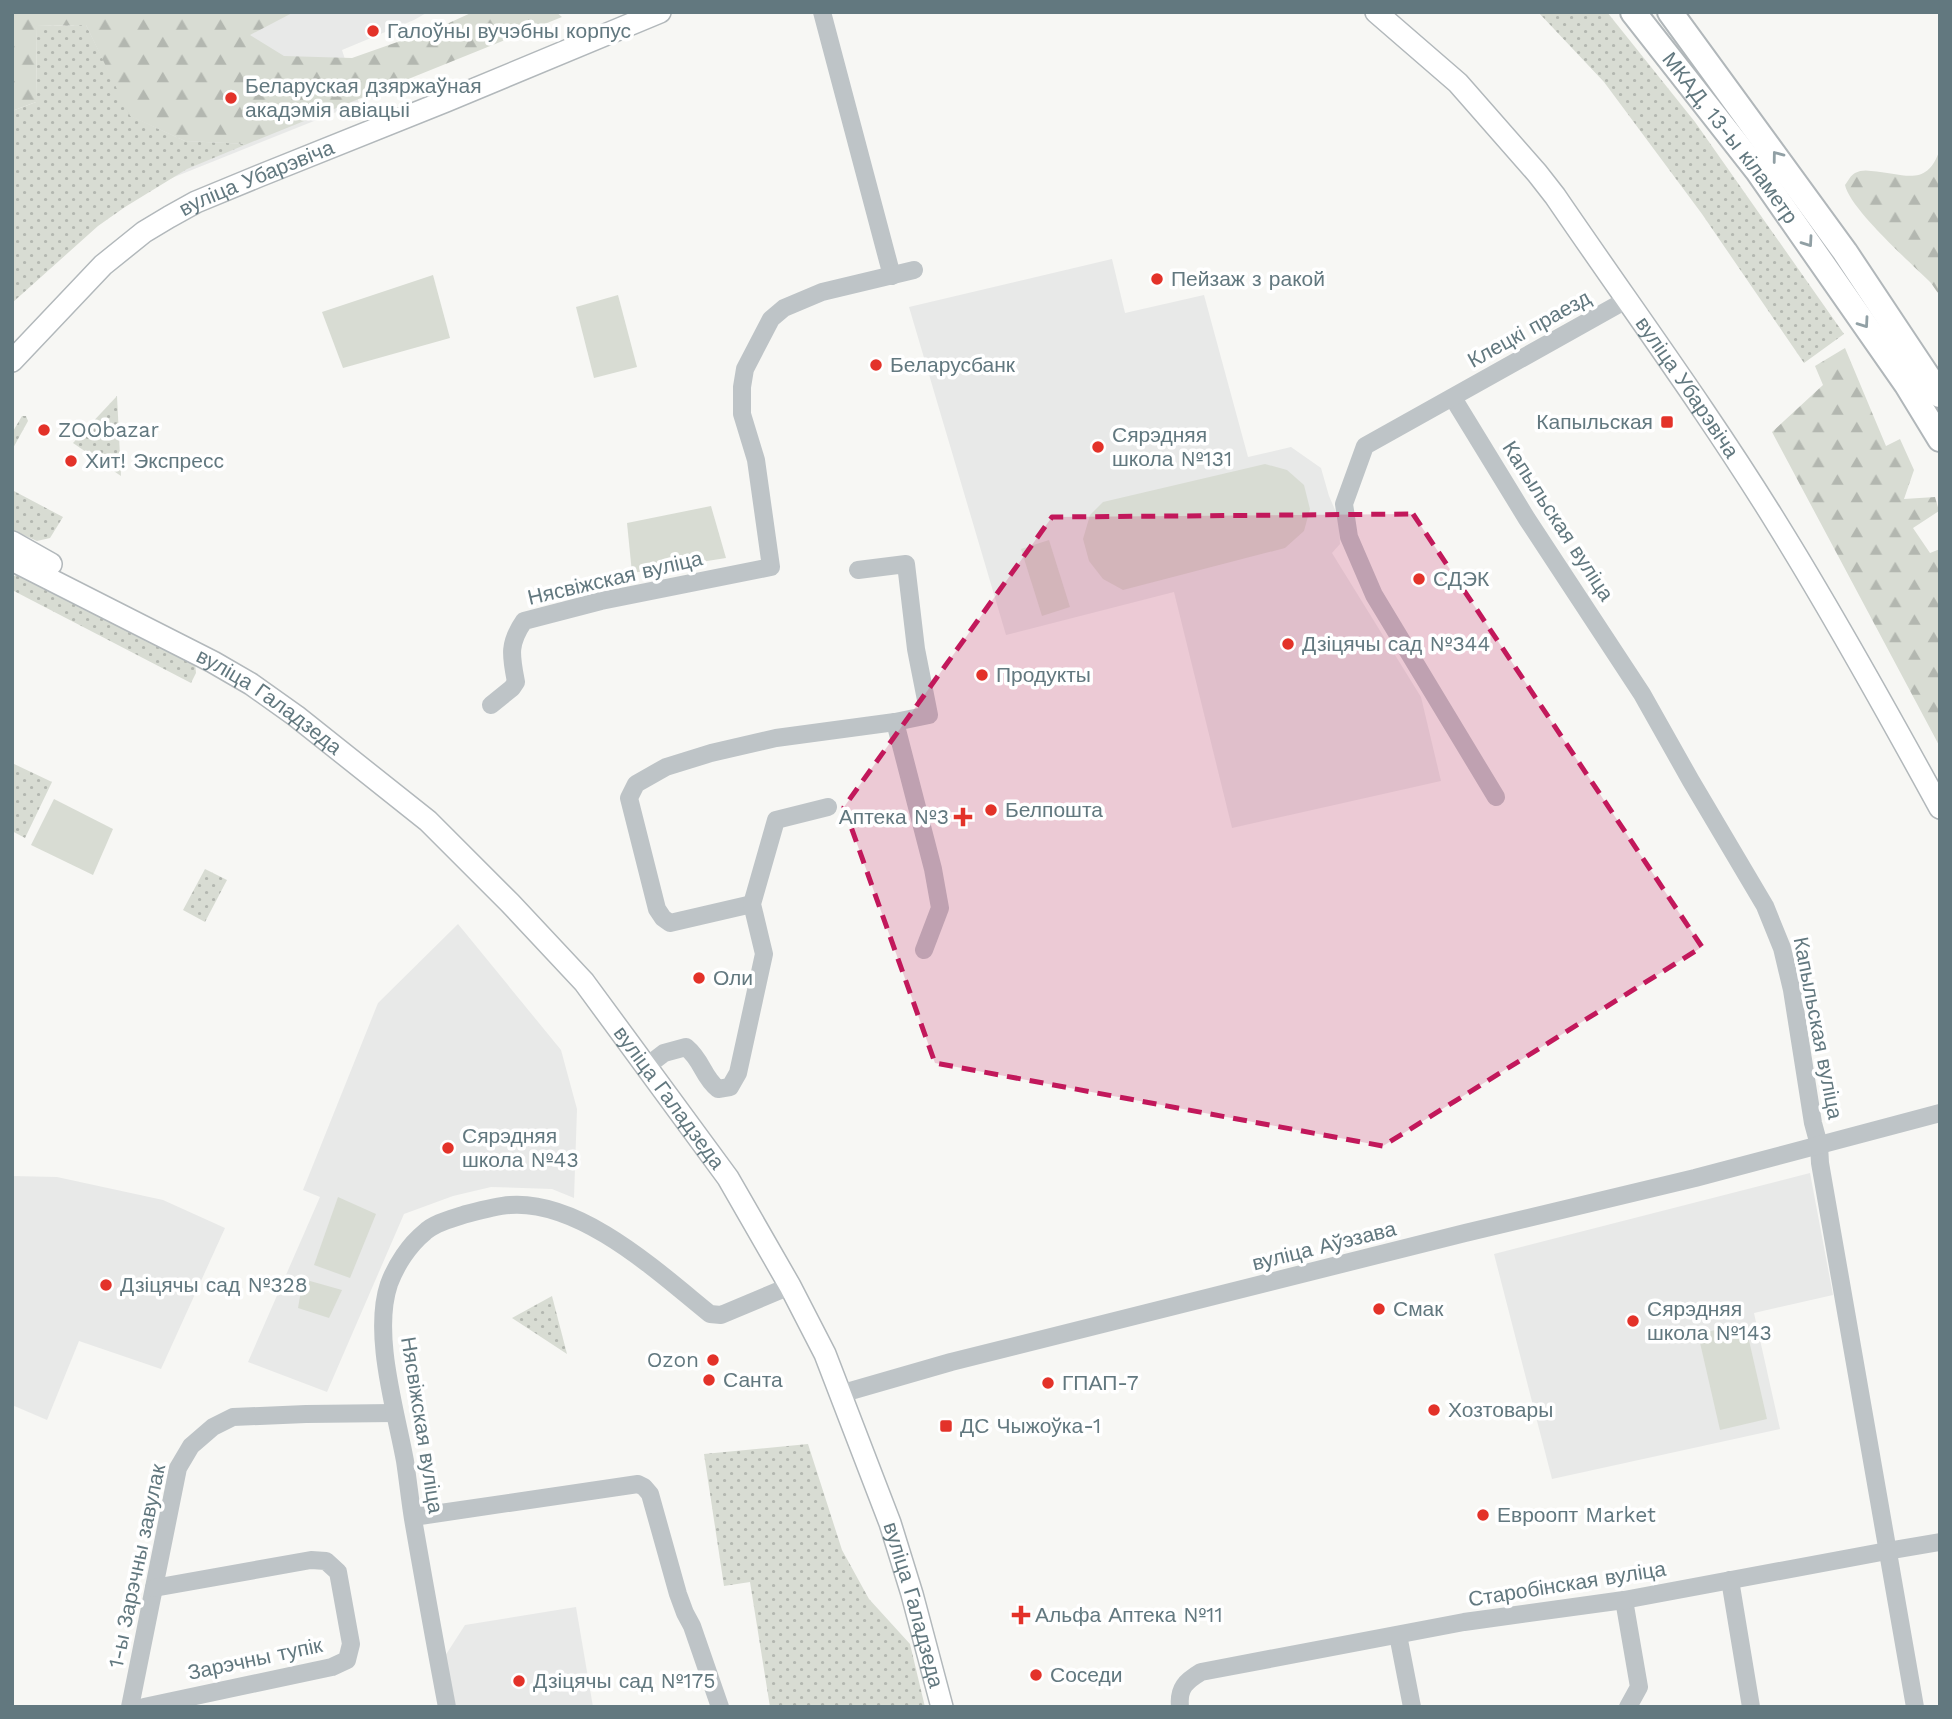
<svg xmlns="http://www.w3.org/2000/svg" width="1952" height="1719" viewBox="0 0 1952 1719" font-family="'Work Sans',sans-serif">
	<style>
		.built { fill: #e8e9e8 }
		.grass { fill: url(#grass-dots) }
		.forest { fill: url(#forest-firs) }
		.pitch { fill: #d8dcd3 }
		.lines { fill: none; stroke-linecap: round; stroke-linejoin: round }
		.major-casing { stroke: #b2b8bb; stroke-width: 24 }
		.highway-casing { stroke: #b1b7ba; stroke-width: 28 }
		.minor { stroke: #bec4c7; stroke-width: 18 }
		.major { stroke: #fff; stroke-width: 21 }
		.highway { stroke: #fff; stroke-width: 24 }
		.oneway { stroke: #91a0a5 }
		.marked { fill: #c2185b; fill-opacity: 0.2; stroke: #c2185b; stroke-width: 5; stroke-dasharray: 14 9; stroke-linejoin: round }
		.poi-dot { fill: #e33229; stroke: #fff; stroke-width: 2.5 }
		.labels { text-anchor: middle; stroke-width: 7; stroke-linejoin: round; paint-order: stroke }
		.poi-label { font-size: 21px; fill: #62787f; stroke: #fff; text-anchor: start }
		.street-label { font-size: 21px; fill: #62787f; stroke: #fff }
	</style>
	<defs>
		<pattern id="grass-dots" width="8" height="8" patternUnits="userSpaceOnUse" patternTransform="scale(1.75)"><rect width="8" height="8" fill="#d8dcd3"/><path d="M2 2h.1M6 6h.1" fill="none" stroke="#b3b7b0" stroke-width="1.8" stroke-linecap="round"/></pattern>
		<pattern id="forest-firs" width="22" height="20" patternUnits="userSpaceOnUse" patternTransform="scale(1.75)"><rect width="22" height="20" fill="#d8dcd3"/><path d="M5 1l3.5 6h-7zM16 11l3.5 6h-7z" fill="#b3b7b0"/></pattern>
	</defs>
	<rect width="100%" height="100%" fill="#f7f7f4"/>
	<g class="built">
		<path d="M 68,12 L 428,12 L 414,20 L 342,50 L 359,103 L 147,188 Z"/>
		<path d="M 1112,259 L 1125,313 L 1204,295 L 1248,457 L 1291,447 L 1321,468 L 1329,496 L 1339,519 L 1340,544 L 1332,553 L 1421,697 L 1441,781 L 1232,828 L 1174,592 L 1006,635 L 909,307 Z"/>
		<path d="M 458,924 L 561,1050 L 577,1109 L 574,1198 L 552,1189 L 491,1187 L 453,1196 L 404,1214 L 327,1392 L 248,1362 L 320,1197 L 303,1190 L 378,1003 Z"/>
		<path d="M 1810,1173 L 1833,1295 L 1754,1313 L 1780,1429 L 1552,1479 L 1494,1254 Z"/>
		<path d="M 12,1176 L 57,1177 L 163,1200 L 225,1228 L 161,1369 L 79,1341 L 47,1420 L 12,1405 Z"/>
		<path d="M 576,1607 L 593,1707 L 456,1707 L 445,1656 L 465,1625 Z"/>
	</g>
	<g class="grass">
		<path d="M 1538,12 L 1607,12 L 1695,122 L 1844,334 L 1804,363 L 1702,214 L 1604,82 Z"/>
		<path d="M 86,25 L 131,116 L 185,141 L 247,144 L 187,169 L 125,207 L 98,226 L 12,303 L 12,111 L 36,102 L 37,26 Z"/>
		<path d="M 117,396 L 121,476 L 73,443 Z"/>
		<path d="M 22,416 L 26,416 L 28,421 L 12,450 L 12,433 Z"/>
		<path d="M 12,490 L 63,517 L 50,538 L 37,541 L 12,530 Z"/>
		<path d="M 18,574 L 195,663 L 196,673 L 191,683 L 12,590 L 12,577 Z"/>
		<path d="M 12,763 L 52,782 L 25,838 L 12,831 Z"/>
		<path d="M 205,869 L 227,880 L 205,922 L 183,910 Z"/>
		<path d="M 552,1296 L 567,1354 L 512,1318 Z"/>
		<path d="M 808,1444 L 842,1550 L 869,1599 L 910,1644 L 925,1707 L 770,1707 L 750,1582 L 724,1586 L 704,1454 Z"/>
	</g>
	<g class="forest">
		<path d="M 12,12 L 294,12 L 250,35 L 284,56 L 352,58 L 440,27 L 473,12 L 556,12 L 562,17 L 247,144 L 185,141 L 130,116 L 86,25 L 37,26 L 36,102 L 12,111 Z"/>
		<path d="M 1940,149 L 1940,296 L 1931,283 C 1911,263 1850,209 1845,185 C 1848,181 1851,175 1855,173 C 1860,170 1867,170 1871,171 C 1904,173 1927,189 1940,149 Z"/>
		<path d="M 1845,348 L 1886,446 L 1900,439 L 1914,470 L 1904,499 L 1935,497 L 1939,511 L 1913,528 L 1930,553 L 1940,549 L 1940,747 L 1772,432 L 1823,385 L 1815,366 Z"/>
	</g>
	<g class="pitch">
		<path d="M 433,275 L 450,338 L 343,368 L 322,312 Z"/>
		<path d="M 618,295 L 637,367 L 594,378 L 576,307 Z"/>
		<path d="M 1265,464 L 1287,470 L 1304,485 L 1310,509 L 1304,531 L 1285,548 L 1123,590 L 1103,579 L 1089,561 L 1083,539 L 1090,515 L 1103,502 Z"/>
		<path d="M 711,506 L 726,558 L 632,573 L 627,523 Z"/>
		<path d="M 1049,540 L 1070,607 L 1042,616 L 1021,549 Z"/>
		<path d="M 54,799 L 113,829 L 93,875 L 31,845 Z"/>
		<path d="M 338,1197 L 376,1214 L 350,1278 L 314,1265 Z"/>
		<path d="M 303,1279 L 342,1290 L 329,1318 L 298,1308 Z"/>
		<path d="M 1745,1323 L 1767,1419 L 1720,1430 L 1698,1334 Z"/>
	</g>
	<g class="lines">
		<g class="major-casing">
			<g id="major">
				<path id="s1" d="M 1376,12 L 1458,83 L 1537,173 L 1555,196 C 1630,306 1709,413 1779,527 C 1836,619 1888,713 1940,808"/>
				<path id="s2" d="M 12,361 L 103,265 L 144,232 L 169,217 L 196,202 L 259,176 L 446,101 L 660,12"/>
				<path d="M 12,542 L 51,564"/>
				<path id="s3" d="M 12,560 L 213,662 L 251,684 L 296,716 L 428,821 L 510,903 L 584,982 L 728,1178 L 790,1286 L 825,1354 L 890,1523 L 912,1594 L 942,1707"/>
			</g>
		</g>
		<g class="highway-casing">
			<g id="highway">
				<path id="s4" d="M 1633,12 L 1757,170 L 1907,385 L 1940,439"/>
				<path d="M 1670,12 L 1845,252 L 1940,395"/>
			</g>
		</g>
		<g class="minor">
			<path d="M 822,12 L 892,276"/>
			<path d="M 1453,398 L 1527,519 L 1642,694 L 1691,781 L 1765,906 L 1782,948 L 1792,990 L 1813,1123 L 1819,1145 L 1820,1163 L 1915,1707"/>
			<path d="M 491,705 L 512,688 L 516,682 C 511,656 508,644 524,621 L 601,601 L 771,567 L 756,460 L 742,414 L 742,387 L 745,369 L 771,319 L 784,308 L 822,292 L 914,270"/>
			<path d="M 895,722 L 933,869 L 940,908 L 924,950"/>
			<path d="M 1496,797 L 1374,595 L 1349,537 L 1344,504 L 1365,446 L 1628,299"/>
			<path d="M 752,904 L 670,923 L 663,918 L 657,909 L 629,798 L 636,784 L 666,767 L 711,753 L 776,738 L 895,722 L 929,715 L 916,649 L 906,564 L 858,570"/>
			<path d="M 647,1066 L 664,1053 L 686,1047 C 703,1061 702,1076 718,1089 L 730,1087 L 738,1073 L 764,954 L 752,904 L 776,820 L 828,807"/>
			<path d="M 840,1394 L 951,1362 L 1465,1233 L 1695,1178 L 1940,1113"/>
			<path d="M 413,1517 L 638,1484 L 644,1487 L 650,1494 L 678,1594 L 685,1613 L 692,1626 L 720,1707"/>
			<path d="M 1730,1580 L 1751,1707"/>
			<path d="M 1624,1600 L 1639,1687 L 1628,1707"/>
			<path d="M 1398,1635 L 1412,1707"/>
			<path d="M 130,1707 L 178,1468 L 191,1446 L 213,1427 L 233,1417 L 306,1414 L 394,1413"/>
			<path d="M 144,1707 L 332,1667 L 347,1660 L 351,1644 L 338,1572 L 326,1561 L 311,1560 L 154,1588"/>
			<path d="M 447,1707 C 435,1644 424,1582 413,1519 C 410,1500 408,1481 405,1461 C 396,1411 372,1334 389,1284 C 396,1265 409,1245 425,1232 C 434,1223 451,1219 463,1215 C 478,1211 495,1206 510,1205 C 581,1200 658,1272 710,1314 L 721,1315 L 790,1286"/>
			<path d="M 1180,1707 C 1178,1688 1186,1681 1201,1672 L 1464,1622 L 1624,1600 L 1887,1551 L 1940,1542"/>
		</g>
		<use href="#major" class="major"/>
		<use href="#highway" class="highway"/>
	</g>
	<defs><path id="oneway-chevron" d="M-2-3.5L2.5 0L-2 3.5" fill="none" stroke-width="1.6" stroke-linecap="round" stroke-linejoin="round" transform="scale(1.75)"/></defs>
	<g class="oneway">
		<use href="#oneway-chevron" transform="translate(1777 156) rotate(-127)"/>
		<use href="#oneway-chevron" transform="translate(1808 242) rotate(55)"/>
		<use href="#oneway-chevron" transform="translate(1864 323) rotate(55)"/>
	</g>
	<path class="marked" d="M 1413,514 L 1702,947 L 1383,1146 L 935,1063 L 844,807 L 1052,517 Z"/>
	<g class="poi-dot">
		<circle cx="373" cy="31" r="7"/>
		<circle cx="231" cy="98" r="7"/>
		<circle cx="1157" cy="279" r="7"/>
		<circle cx="876" cy="365" r="7"/>
		<rect x="1660" y="415" width="14" height="14" rx="3.5"/>
		<circle cx="44" cy="430" r="7"/>
		<circle cx="1098" cy="447" r="7"/>
		<circle cx="71" cy="461" r="7"/>
		<circle cx="1419" cy="579" r="7"/>
		<circle cx="1288" cy="644" r="7"/>
		<circle cx="982" cy="675" r="7"/>
		<circle cx="991" cy="810" r="7"/>
		<path d="M959.5 806.5h7v7h7v7h-7v7h-7v-7h-7v-7h7z"/>
		<circle cx="699" cy="978" r="7"/>
		<circle cx="448" cy="1148" r="7"/>
		<circle cx="106" cy="1285" r="7"/>
		<circle cx="1379" cy="1309" r="7"/>
		<circle cx="1633" cy="1321" r="7"/>
		<circle cx="713" cy="1360" r="7"/>
		<circle cx="709" cy="1380" r="7"/>
		<circle cx="1048" cy="1383" r="7"/>
		<circle cx="1434" cy="1410" r="7"/>
		<rect x="939" y="1419" width="14" height="14" rx="3.5"/>
		<circle cx="1483" cy="1515" r="7"/>
		<path d="M1017.5 1604.5h7v7h7v7h-7v7h-7v-7h-7v-7h7z"/>
		<circle cx="1036" cy="1675" r="7"/>
		<circle cx="519" cy="1681" r="7"/>
	</g>
	<g class="labels">
		<g class="poi-label">
			<text x="387" y="38">Галоўны вучэбны корпус</text>
			<text x="245" y="93">Беларуская дзяржаўная<tspan x="245" dy="24">акадэмія авіацыі</tspan></text>
			<text x="1171" y="286">Пейзаж з ракой</text>
			<text x="890" y="372">Беларусбанк</text>
			<text x="1653" y="429" text-anchor="end">Капыльская</text>
			<text x="58" y="437">ZOObazar</text>
			<text x="1112" y="442">Сярэдняя<tspan x="1112" dy="24">школа №131</tspan></text>
			<text x="85" y="468">Хит! Экспресс</text>
			<text x="1433" y="586">СДЭК</text>
			<text x="1302" y="651">Дзіцячы сад №344</text>
			<text x="996" y="682">Продукты</text>
			<text x="1005" y="817">Белпошта</text>
			<text x="949" y="824" text-anchor="end">Аптека №3</text>
			<text x="713" y="985">Оли</text>
			<text x="462" y="1143">Сярэдняя<tspan x="462" dy="24">школа №43</tspan></text>
			<text x="120" y="1292">Дзіцячы сад №328</text>
			<text x="1393" y="1316">Смак</text>
			<text x="1647" y="1316">Сярэдняя<tspan x="1647" dy="24">школа №143</tspan></text>
			<text x="699" y="1367" text-anchor="end">Ozon</text>
			<text x="723" y="1387">Санта</text>
			<text x="1062" y="1390">ГПАП-7</text>
			<text x="1448" y="1417">Хозтовары</text>
			<text x="960" y="1433">ДС Чыжоўка-1</text>
			<text x="1497" y="1522">Евроопт Market</text>
			<text x="1035" y="1622">Альфа Аптека №11</text>
			<text x="1050" y="1682">Соседи</text>
			<text x="533" y="1688">Дзіцячы сад №175</text>
		</g>
		<g class="street-label">
			<text dy="7" stroke="none"><textPath href="#s4" startOffset="159">МКАД, 13-ы кіламетр</textPath></text>
			<text dy="7" stroke="none"><textPath href="#s2" startOffset="310">вуліца Убарэвіча</textPath></text>
			<text transform="translate(1529 329) rotate(-29)" y="7">Клецкі праезд</text>
			<text dy="7" stroke="none"><textPath href="#s1" startOffset="490">вуліца Убарэвіча</textPath></text>
			<text transform="translate(1558 521) rotate(57)" y="7">Капыльская вуліца</text>
			<text transform="translate(615 578) rotate(-13)" y="7">Нясвіжская вуліца</text>
			<text dy="7" stroke="none"><textPath href="#s3" startOffset="294">вуліца Галадзеда</textPath></text>
			<text transform="translate(1818 1028) rotate(79)" y="7">Капыльская вуліца</text>
			<text dy="7" stroke="none"><textPath href="#s3" startOffset="861">вуліца Галадзеда</textPath></text>
			<text transform="translate(1324 1246) rotate(-14)" y="7">вуліца Аўэзава</text>
			<text transform="translate(422 1425) rotate(81)" y="7">Нясвіжская вуліца</text>
			<text transform="translate(137 1566) rotate(-78)" y="7">1-ы Зарэчны завулак</text>
			<text transform="translate(1567 1584) rotate(-9)" y="7">Старобінская вуліца</text>
			<text dy="7" stroke="none"><textPath href="#s3" startOffset="1428">вуліца Галадзеда</textPath></text>
			<text transform="translate(255 1659) rotate(-12)" y="7">Зарэчны тупік</text>
		</g>
	</g>
	<rect width="1952" height="1719" fill="none" stroke="#62787f" stroke-width="28"/>
</svg>
